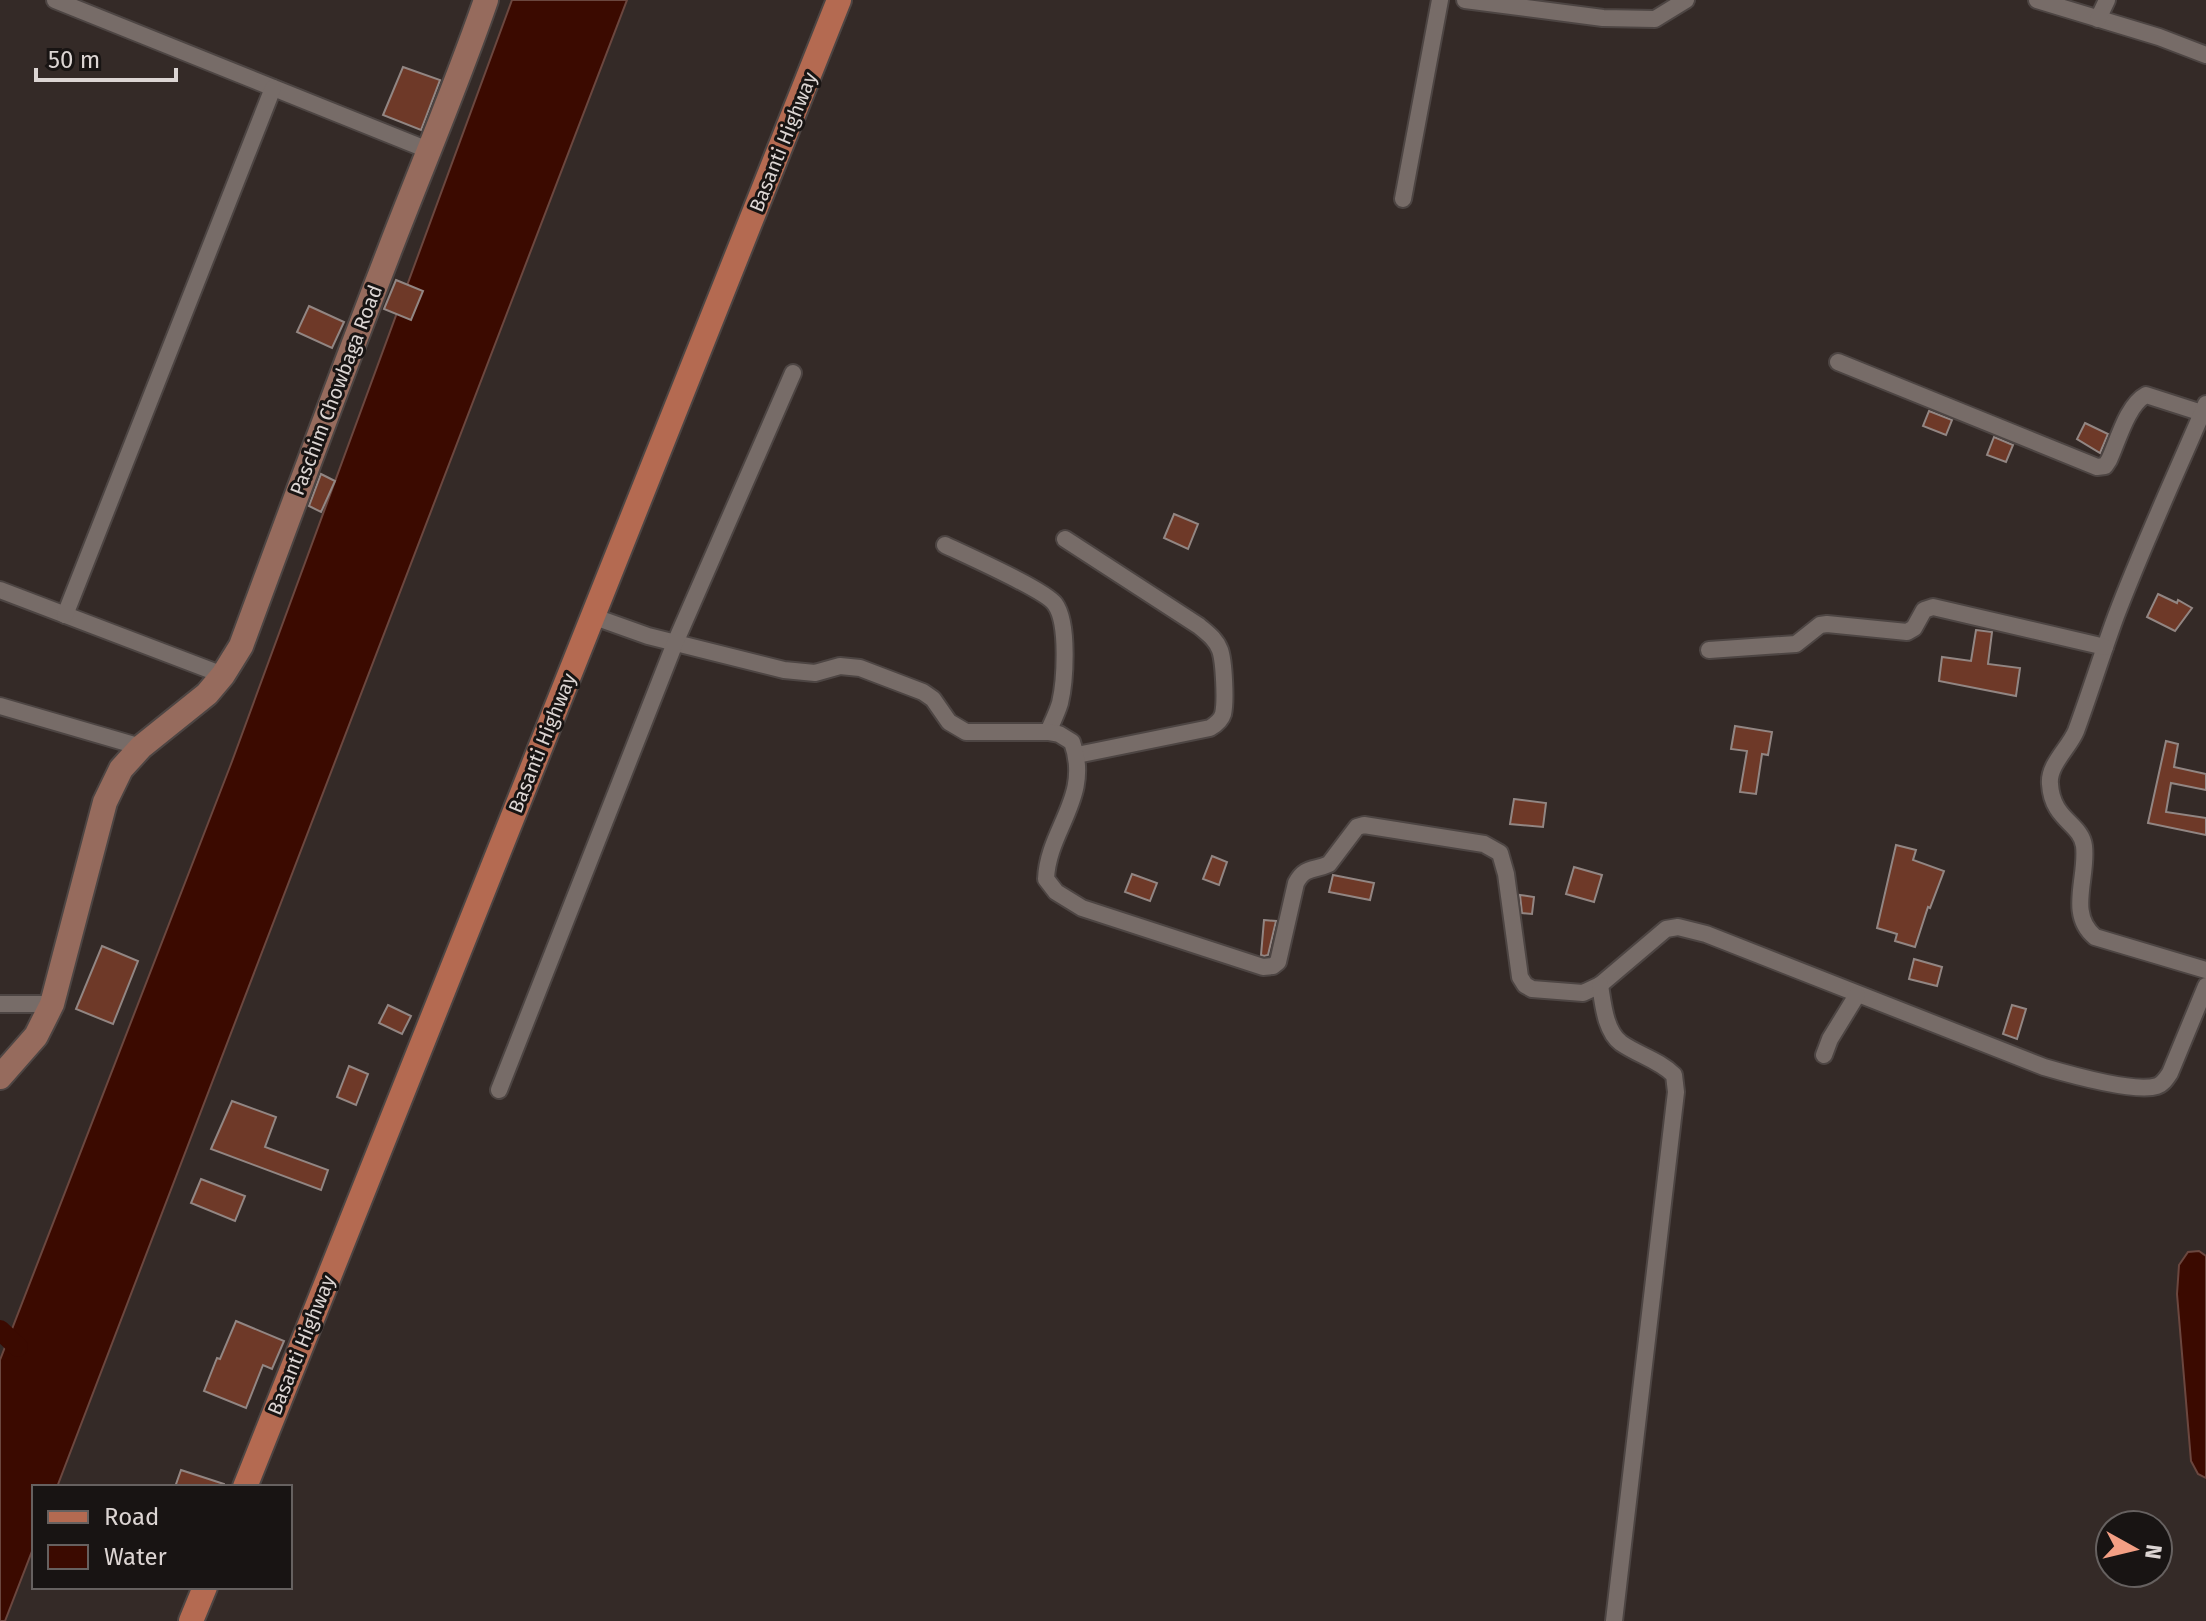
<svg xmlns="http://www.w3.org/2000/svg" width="2206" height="1621" viewBox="0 0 2206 1621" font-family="'Fira Sans',sans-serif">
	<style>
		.water { fill: #3b0a00; stroke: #6b473f; stroke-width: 2 }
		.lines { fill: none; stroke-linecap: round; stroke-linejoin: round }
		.canal { stroke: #3b0a00; stroke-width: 20 }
		.building { fill: #6e3928; stroke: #928683; stroke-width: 2 }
		.street-casing { stroke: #4d4543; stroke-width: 20 }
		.secondary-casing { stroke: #4d4543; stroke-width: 28 }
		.primary-casing { stroke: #4d4543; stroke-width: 28 }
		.street { stroke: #776c68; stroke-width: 16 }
		.secondary { stroke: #966b5d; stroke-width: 24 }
		.primary { stroke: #b46a51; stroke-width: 24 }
		.labels { text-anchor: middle; stroke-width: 6; stroke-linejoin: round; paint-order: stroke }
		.street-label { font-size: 20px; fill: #dcd5d3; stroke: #181413 }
	</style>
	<rect width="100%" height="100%" fill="#342a27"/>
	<g class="water">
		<path d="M 512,0 L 627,0 L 57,1487 L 34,1487 L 34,1546 L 5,1621 L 0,1621 L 0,1360 L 231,764 Z"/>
		<path d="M 2199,1251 L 2206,1256 L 2206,1478 L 2198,1474 L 2191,1461 L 2177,1294 L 2179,1265 L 2188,1252 Z"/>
	</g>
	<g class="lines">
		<path class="canal" d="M 0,1330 L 18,1347"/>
	</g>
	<g class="building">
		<path d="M 403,67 L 440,80 L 421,130 L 383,115 Z"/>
		<path d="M 396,280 L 423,291 L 411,320 L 384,309 Z"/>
		<path d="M 309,306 L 344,322 L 332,348 L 297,332 Z"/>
		<path d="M 1929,411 L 1952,420 L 1946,435 L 1923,426 Z"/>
		<path d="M 2085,423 L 2108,434 L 2100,453 L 2077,439 Z"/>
		<path d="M 1994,437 L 2013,445 L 2006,462 L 1987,455 Z"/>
		<path d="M 321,474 L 335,481 L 321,512 L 309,506 Z"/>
		<path d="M 1174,514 L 1198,524 L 1188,549 L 1164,538 Z"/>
		<path d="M 2158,594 L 2177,603 L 2178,600 L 2192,608 L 2175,631 L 2147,617 Z"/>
		<path d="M 1976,630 L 1992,632 L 1988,664 L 2020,668 L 2016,696 L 1939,681 L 1942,657 L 1971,661 Z"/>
		<path d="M 1735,726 L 1772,732 L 1768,755 L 1762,754 L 1756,794 L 1740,792 L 1747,751 L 1731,749 Z"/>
		<path d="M 2166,741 L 2178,744 L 2174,767 L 2206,774 L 2206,790 L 2171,783 L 2166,812 L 2206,818 L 2206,835 L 2148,823 Z"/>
		<path d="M 1514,799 L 1546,803 L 1543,827 L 1510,824 Z"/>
		<path d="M 1896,845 L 1916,850 L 1913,860 L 1944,871 L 1930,908 L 1928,907 L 1915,947 L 1895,941 L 1897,934 L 1877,928 Z"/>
		<path d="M 1212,856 L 1227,862 L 1219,885 L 1203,879 Z"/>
		<path d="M 1574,867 L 1602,875 L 1594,902 L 1566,894 Z"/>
		<path d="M 1132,874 L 1157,883 L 1150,901 L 1125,892 Z"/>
		<path d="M 1333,875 L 1374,883 L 1370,900 L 1329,892 Z"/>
		<path d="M 1520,895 L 1534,897 L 1532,914 L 1522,913 Z"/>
		<path d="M 1264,920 L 1276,921 L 1268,955 L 1264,956 L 1261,955 Z"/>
		<path d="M 102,946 L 138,961 L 113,1024 L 76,1009 Z"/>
		<path d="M 1914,959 L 1942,967 L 1937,986 L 1909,979 Z"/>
		<path d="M 388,1005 L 411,1016 L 402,1034 L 379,1023 Z"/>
		<path d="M 2012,1005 L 2026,1009 L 2017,1039 L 2003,1034 Z"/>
		<path d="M 349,1066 L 368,1074 L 356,1105 L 337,1097 Z"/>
		<path d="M 232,1101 L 276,1117 L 265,1147 L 328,1170 L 321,1190 L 211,1149 Z"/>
		<path d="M 201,1179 L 245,1196 L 235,1221 L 191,1203 Z"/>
		<path d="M 236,1321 L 284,1341 L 272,1369 L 263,1365 L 246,1408 L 204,1391 L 217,1358 L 220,1359 Z"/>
		<path d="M 181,1470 L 224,1484 L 224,1487 L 175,1487 Z"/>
	</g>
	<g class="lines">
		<g class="street-casing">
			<g id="street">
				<path d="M 55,0 L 428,150"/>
				<path d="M 1465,0 L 1603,18 L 1655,19 L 1686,0"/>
				<path d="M 2037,0 L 2159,37 L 2206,55"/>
				<path d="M 2098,19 L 2107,0"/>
				<path d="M 1403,199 L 1440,0"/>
				<path d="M 1838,362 L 2097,467 L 2105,466 L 2109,460 C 2118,441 2127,405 2146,395 L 2202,413"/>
				<path d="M 2206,404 C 2176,474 2143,545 2116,616 C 2102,654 2090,693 2076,731 C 2069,748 2048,765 2050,784 C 2052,820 2081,823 2084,846 C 2088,877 2067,914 2095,937 L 2206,970"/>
				<path d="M 1065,539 L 1199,626 C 1207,633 1216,639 1220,650 C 1224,661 1226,702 1223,714 C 1221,721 1215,725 1210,728 L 1077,755"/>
				<path d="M 945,545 C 966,555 1045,590 1055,604 C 1069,623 1065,682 1060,703 C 1057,713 1052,723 1048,732"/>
				<path d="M 0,590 L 223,675"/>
				<path d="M 65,615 L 273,88"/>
				<path d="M 592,616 L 648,636 L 784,670 L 815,673 L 840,666 L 860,668 L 923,692 L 933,699 L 949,722 L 966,732 L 1048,732 L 1059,734 L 1072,742 C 1092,797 1048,829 1046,879 L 1056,892 L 1082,908 L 1263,967 L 1273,966 L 1278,962 L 1296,883 C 1305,866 1314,871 1329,864 L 1357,827 L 1364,825 L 1484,844 L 1500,853 L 1506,874 L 1520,977 L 1525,985 L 1532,989 L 1583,993 L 1600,985 L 1666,929 L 1678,927 L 1706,934 L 2044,1067 C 2068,1074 2135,1093 2157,1086 C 2163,1084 2166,1079 2170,1073 L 2206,986"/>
				<path d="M 1709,650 L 1796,644 L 1820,625 L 1827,624 L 1907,632 L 1914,628 L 1924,610 L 1933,607 L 2105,647"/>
				<path d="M 0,706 L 141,747"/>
				<path d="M 1600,985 C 1603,1003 1605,1031 1621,1043 C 1638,1055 1659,1060 1674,1075 L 1676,1092 L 1614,1621"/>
				<path d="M 0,1004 L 52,1004"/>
				<path d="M 1824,1055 L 1830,1039 L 1857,995"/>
				<path d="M 499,1090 L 675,643 L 793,373"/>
			</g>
		</g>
		<g class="secondary-casing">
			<path id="secondary" d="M 0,1077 L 36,1036 L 52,1004 L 105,802 L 121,769 L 141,747 L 207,694 L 223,675 L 241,646 C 290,513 339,381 390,249 C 422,166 457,84 486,0"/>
		</g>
		<g class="primary-casing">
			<g id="primary">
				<path d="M 245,1487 L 839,0"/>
				<path d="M 191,1621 L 205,1587"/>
			</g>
		</g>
		<use href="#street" class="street"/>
		<use href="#secondary" class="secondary"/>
		<use href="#primary" class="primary"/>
	</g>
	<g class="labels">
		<g class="street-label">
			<text transform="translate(783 142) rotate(-68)" y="7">Basanti Highway</text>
			<text transform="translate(336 390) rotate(-69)" y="7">Paschim Chowbaga Road</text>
			<text transform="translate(542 743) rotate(-68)" y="7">Basanti Highway</text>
			<text transform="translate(301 1345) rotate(-68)" y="7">Basanti Highway</text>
		</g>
	</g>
	<rect x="32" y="1485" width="260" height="104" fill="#181413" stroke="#666160" stroke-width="2"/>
	<rect x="48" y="1511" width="40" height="12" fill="#b46a51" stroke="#666160" stroke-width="2"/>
	<text x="104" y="1525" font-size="24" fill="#dcd5d3">Road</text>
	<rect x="48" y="1545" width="40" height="24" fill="#3b0a00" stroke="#666160" stroke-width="2"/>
	<text x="104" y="1565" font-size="24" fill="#dcd5d3">Water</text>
	<g transform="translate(2134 1549) rotate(98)"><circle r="38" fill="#181413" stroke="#666160" stroke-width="2"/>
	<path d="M0-6L14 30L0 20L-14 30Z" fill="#f39f84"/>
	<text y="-12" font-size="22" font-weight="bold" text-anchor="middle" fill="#dcd5d3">N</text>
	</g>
	<path d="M36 68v12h140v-12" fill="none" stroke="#dcd5d3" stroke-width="4"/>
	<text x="48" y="68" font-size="24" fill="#dcd5d3" stroke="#181413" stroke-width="6" paint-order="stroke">50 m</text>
</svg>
